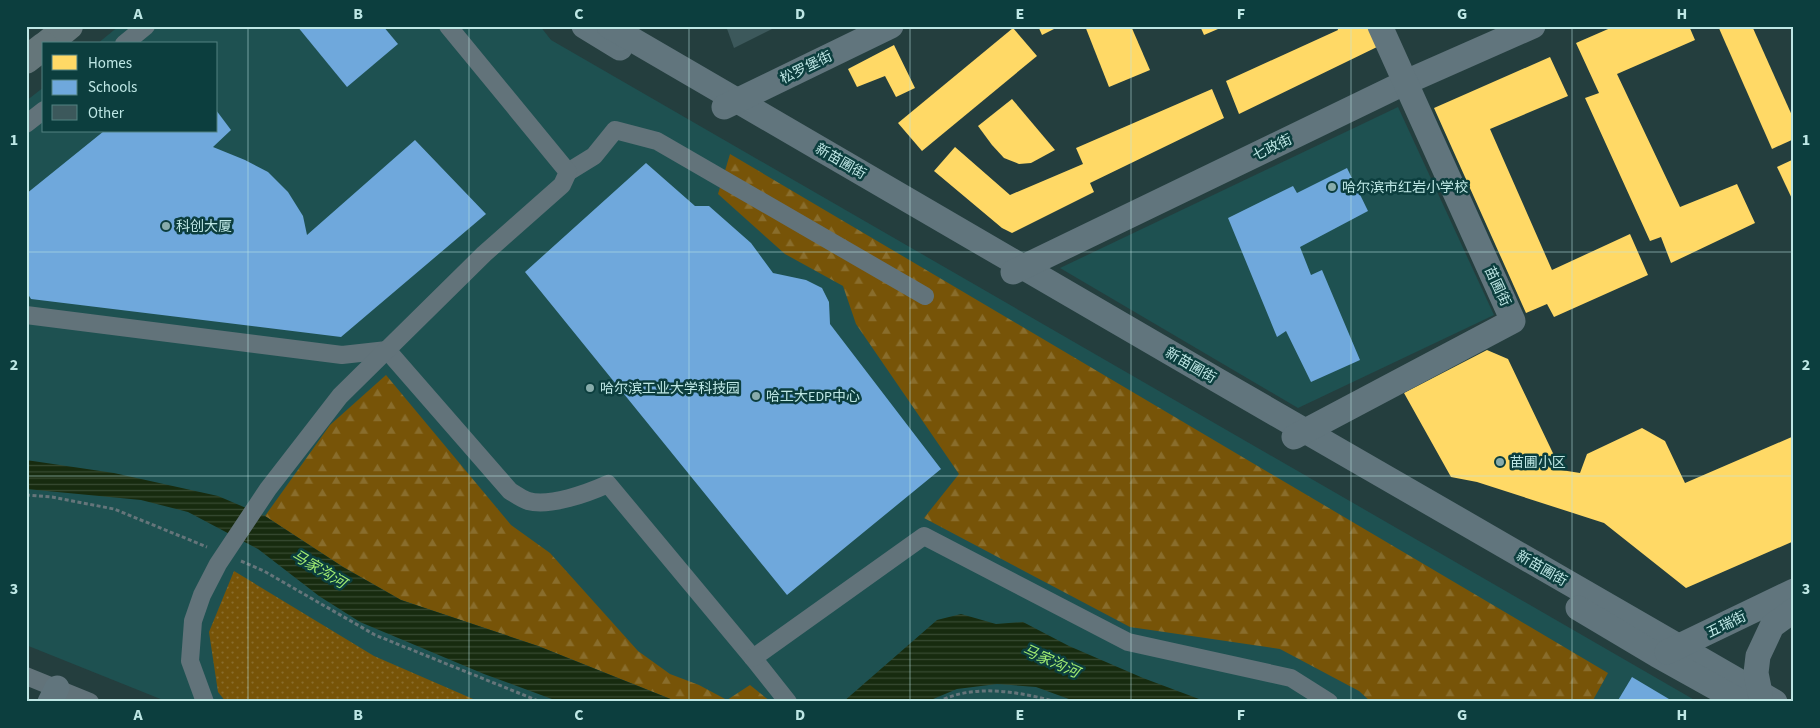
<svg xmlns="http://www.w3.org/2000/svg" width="1820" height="728" viewBox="0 0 1820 728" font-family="'Source Sans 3','Noto Sans SC',sans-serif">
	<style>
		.built { fill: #1e5151 }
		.forest { fill: url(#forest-firs) }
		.park { fill: url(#park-dots) }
		.water { fill: url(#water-rules) }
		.homes { fill: #ffd966 }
		.schools { fill: #6fa8dc }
		.building { fill: #3c585b }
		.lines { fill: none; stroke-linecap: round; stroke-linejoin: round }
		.path { stroke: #65757a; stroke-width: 3; stroke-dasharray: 4 2.5; stroke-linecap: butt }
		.street { stroke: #62737a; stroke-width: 18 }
		.secondary { stroke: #61757d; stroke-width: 25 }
		.highway { stroke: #65767a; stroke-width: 28 }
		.grid { fill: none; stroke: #bee7e5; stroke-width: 1; stroke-opacity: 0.55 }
		.poi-dot { fill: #88acab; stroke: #0c3e3e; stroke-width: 2 }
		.labels { text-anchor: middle; stroke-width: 5; stroke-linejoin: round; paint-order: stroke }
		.street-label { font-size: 14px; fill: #bee7e5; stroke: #0c3e3e }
		.poi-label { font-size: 14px; fill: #bee7e5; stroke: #0c3e3e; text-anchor: start }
		.water-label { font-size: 15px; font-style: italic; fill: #a2ed72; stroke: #0c3e3e }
		.neatline { fill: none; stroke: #bee7e5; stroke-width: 2 }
		.grid-label { font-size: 16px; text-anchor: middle; font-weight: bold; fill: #bee7e5 }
	</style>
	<defs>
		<pattern id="forest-firs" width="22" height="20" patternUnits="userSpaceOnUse" patternTransform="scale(1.25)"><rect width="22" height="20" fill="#775408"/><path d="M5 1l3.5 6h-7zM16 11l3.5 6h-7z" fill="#896d2c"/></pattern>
		<pattern id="park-dots" width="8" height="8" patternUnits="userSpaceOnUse" patternTransform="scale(1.25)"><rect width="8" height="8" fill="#775408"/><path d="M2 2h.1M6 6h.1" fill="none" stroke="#896d2c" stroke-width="1.8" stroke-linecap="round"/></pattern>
		<pattern id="water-rules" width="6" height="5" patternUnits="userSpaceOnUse" patternTransform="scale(1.25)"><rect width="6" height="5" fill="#172b0f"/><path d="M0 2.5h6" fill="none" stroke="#374a32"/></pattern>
	</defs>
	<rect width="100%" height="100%" fill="#243e3e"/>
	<g class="built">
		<path d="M 119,26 L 540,26 L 551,40 L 1698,702 L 168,702 L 26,645 L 26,101 L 44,87 L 44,131 L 216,131 L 216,44 L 97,44 Z"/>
		<path d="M 1398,107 L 1494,315 L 1298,408 L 1060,268 Z"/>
	</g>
	<g class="forest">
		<path d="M 730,154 L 1608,673 L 1592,702 L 1371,702 L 1359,691 L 1280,649 L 1130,627 L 924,518 L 959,474 L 856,324 L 843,286 L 785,254 L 718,194 Z"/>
		<path d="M 386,375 L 511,525 L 550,553 L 638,651 L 670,674 L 699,685 L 727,700 L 750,685 L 771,702 L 678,702 L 538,646 L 401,600 L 343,567 L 265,516 L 330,425 Z"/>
	</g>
	<path class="park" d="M 234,571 L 374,656 L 480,702 L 226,702 L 218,692 L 209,632 Z"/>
	<g class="water">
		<path d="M 26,460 L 114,473 L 218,496 L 265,516 L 343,567 L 401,600 L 538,646 L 678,702 L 560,702 L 484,674 L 360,622 L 319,596 L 258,549 L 188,512 L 141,500 L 26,489 Z"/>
		<path d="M 961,614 L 996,624 L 1023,622 L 1069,646 L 1143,678 L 1207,702 L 1077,702 L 1036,687 L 997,684 L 957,689 L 926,702 L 843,702 L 937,620 Z"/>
	</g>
	<g class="homes">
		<path d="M 1038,26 L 1060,26 L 1042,35 Z"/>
		<path d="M 1085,26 L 1131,26 L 1150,70 L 1109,87 Z"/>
		<path d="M 1200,26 L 1225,26 L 1204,35 Z"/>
		<path d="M 1337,26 L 1368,26 L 1377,47 L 1239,114 L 1226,81 L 1338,30 Z"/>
		<path d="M 1615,26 L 1689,26 L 1695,40 L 1617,74 L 1680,207 L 1737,184 L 1755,223 L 1671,263 L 1661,237 L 1650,241 L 1585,98 L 1599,93 L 1576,43 Z"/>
		<path d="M 1718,26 L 1752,26 L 1794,120 L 1794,139 L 1772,149 Z"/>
		<path d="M 1013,28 L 1037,56 L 922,151 L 898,123 Z"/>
		<path d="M 894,45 L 915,88 L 896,97 L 885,76 L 857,87 L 848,69 Z"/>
		<path d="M 1550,57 L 1568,96 L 1490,129 L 1552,270 L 1630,234 L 1648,275 L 1554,317 L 1547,304 L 1526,313 L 1434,108 Z"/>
		<path d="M 1212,89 L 1224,118 L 1090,183 L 1094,192 L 1012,233 L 1002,228 L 934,171 L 955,147 L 1010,195 L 1083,164 L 1076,148 Z"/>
		<path d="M 1012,99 L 1055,150 L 1031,163 L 1019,164 L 1004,158 L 992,145 L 978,126 Z"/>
		<path d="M 1794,159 L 1794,203 L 1777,167 Z"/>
		<path d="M 1487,350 L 1508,359 L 1561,470 L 1580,473 L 1587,454 L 1642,428 L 1665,441 L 1685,483 L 1794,436 L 1794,541 L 1686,588 L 1604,523 L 1477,482 L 1451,477 L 1404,393 Z"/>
	</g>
	<g class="schools">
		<path d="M 297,26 L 383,26 L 398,44 L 347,87 Z"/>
		<path d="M 216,110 L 231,130 L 213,147 L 245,160 L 268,172 L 288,192 L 303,216 L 307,235 L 415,140 L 486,214 L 341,337 L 31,299 L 26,291 L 26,194 L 104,131 L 216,131 Z"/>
		<path d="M 646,163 L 695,206 L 709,206 L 751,243 L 773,273 L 806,280 L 822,288 L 829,302 L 830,324 L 941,469 L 787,595 L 525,272 Z"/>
		<path d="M 1347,168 L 1368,211 L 1300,247 L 1311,275 L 1322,270 L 1360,360 L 1311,382 L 1286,331 L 1277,337 L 1228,218 L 1293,186 L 1297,193 Z"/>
		<path d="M 1632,677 L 1674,702 L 1617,702 Z"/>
	</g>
	<path class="building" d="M 726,26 L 778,26 L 734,48 Z"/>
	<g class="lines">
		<g class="path">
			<path d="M 26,495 L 52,497 L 114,509 L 207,547"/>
			<path d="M 241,561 L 264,571 L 375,635 L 541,702"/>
			<path d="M 938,702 C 974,683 1020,692 1057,702"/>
		</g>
		<g class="street">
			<path d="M 124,44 L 146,26"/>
			<path d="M 26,124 L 44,110"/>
			<path d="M 568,172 L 594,156 L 615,130 L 657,141 L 925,296"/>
			<path d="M 26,315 L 342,355 L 387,350 L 510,491 C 515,494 522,499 528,501 C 550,507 588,493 608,484 L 753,658 L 788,702"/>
			<path d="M 753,658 L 924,536 L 1128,642 L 1291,678 L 1329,702"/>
			<path d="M 26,676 L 90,702"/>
			<path d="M 205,702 L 190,661 L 193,621 L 202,595 L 218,564 L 268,489 L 340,396 L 484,254 L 562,185 L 568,172 L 448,26"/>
		</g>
		<g class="secondary">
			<path d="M 584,26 L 620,48"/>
			<path d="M 609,26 L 1217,380 L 1775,702"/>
			<path d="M 724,107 L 891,26"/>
			<path d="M 1013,272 L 1404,83 L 1533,26"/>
			<path d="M 1294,437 L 1513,321 L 1380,26"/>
			<path d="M 1578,608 L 1657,655 L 1736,699"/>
			<path d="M 1667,652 L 1794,591"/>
			<path d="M 1760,693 L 1756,673 L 1758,656 L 1772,626 L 1794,610"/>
			<path d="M 50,702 L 57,688"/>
		</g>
		<g class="highway">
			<path d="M 47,44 L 69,26"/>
			<path d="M 26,60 L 44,46"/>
		</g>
	</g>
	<path class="grid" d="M 248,26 L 248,702M 469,26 L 469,702M 689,26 L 689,702M 910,26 L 910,702M 1131,26 L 1131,702M 1351,26 L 1351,702M 1572,26 L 1572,702M 26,252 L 1794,252M 26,476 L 1794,476"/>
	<g class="poi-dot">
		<circle cx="1332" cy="187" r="5"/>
		<circle cx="166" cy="226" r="5"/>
		<circle cx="590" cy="388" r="5"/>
		<circle cx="756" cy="396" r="5"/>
		<circle cx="1500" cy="462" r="5"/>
	</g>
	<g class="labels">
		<g class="street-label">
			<text transform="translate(806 67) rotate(-26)" y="5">松罗堡街</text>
			<text transform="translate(1272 147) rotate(-26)" y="5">七政街</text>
			<text transform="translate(841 161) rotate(30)" y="5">新苗圃街</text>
			<text transform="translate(1498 286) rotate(65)" y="5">苗圃街</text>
			<text transform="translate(1191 365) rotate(30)" y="5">新苗圃街</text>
			<text transform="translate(1542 568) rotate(30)" y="5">新苗圃街</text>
			<text transform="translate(1726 624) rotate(-26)" y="5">五瑞街</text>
		</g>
		<g class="poi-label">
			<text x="1342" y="192">哈尔滨市红岩小学校</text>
			<text x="176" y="231">科创大厦</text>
			<text x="600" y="393">哈尔滨工业大学科技园</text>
			<text x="766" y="401">哈工大EDP中心</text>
			<text x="1510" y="467">苗圃小区</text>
		</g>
		<g class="water-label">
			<text transform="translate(319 569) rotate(31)" y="5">马家沟河</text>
			<text transform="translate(1051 661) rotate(24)" y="5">马家沟河</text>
		</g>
	</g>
	<rect width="1820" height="728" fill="none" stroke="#0c3e3e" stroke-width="55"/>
	<rect x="42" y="42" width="175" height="90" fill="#0c3e3e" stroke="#538281"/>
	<rect x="52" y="55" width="25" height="15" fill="#ffd966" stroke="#538281"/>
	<text x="88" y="68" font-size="15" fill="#bee7e5">Homes</text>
	<rect x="52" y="80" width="25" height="15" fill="#6fa8dc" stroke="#538281"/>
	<text x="88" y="92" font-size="15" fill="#bee7e5">Schools</text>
	<rect x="52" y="105" width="25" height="15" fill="#3c585b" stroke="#538281"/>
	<text x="88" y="118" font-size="15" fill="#bee7e5">Other</text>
	<rect x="28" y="28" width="1764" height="672" class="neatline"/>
	<g class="grid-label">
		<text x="138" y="19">A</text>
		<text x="358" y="19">B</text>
		<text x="579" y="19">C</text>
		<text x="800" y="19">D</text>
		<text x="1020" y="19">E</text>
		<text x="1241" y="19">F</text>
		<text x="1462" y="19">G</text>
		<text x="1682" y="19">H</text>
		<text x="14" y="145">1</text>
		<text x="1806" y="145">1</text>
		<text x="14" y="370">2</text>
		<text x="1806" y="370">2</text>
		<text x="14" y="594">3</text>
		<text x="1806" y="594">3</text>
		<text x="138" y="720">A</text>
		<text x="358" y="720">B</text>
		<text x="579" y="720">C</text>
		<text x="800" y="720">D</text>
		<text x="1020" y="720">E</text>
		<text x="1241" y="720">F</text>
		<text x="1462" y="720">G</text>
		<text x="1682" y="720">H</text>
	</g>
</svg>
